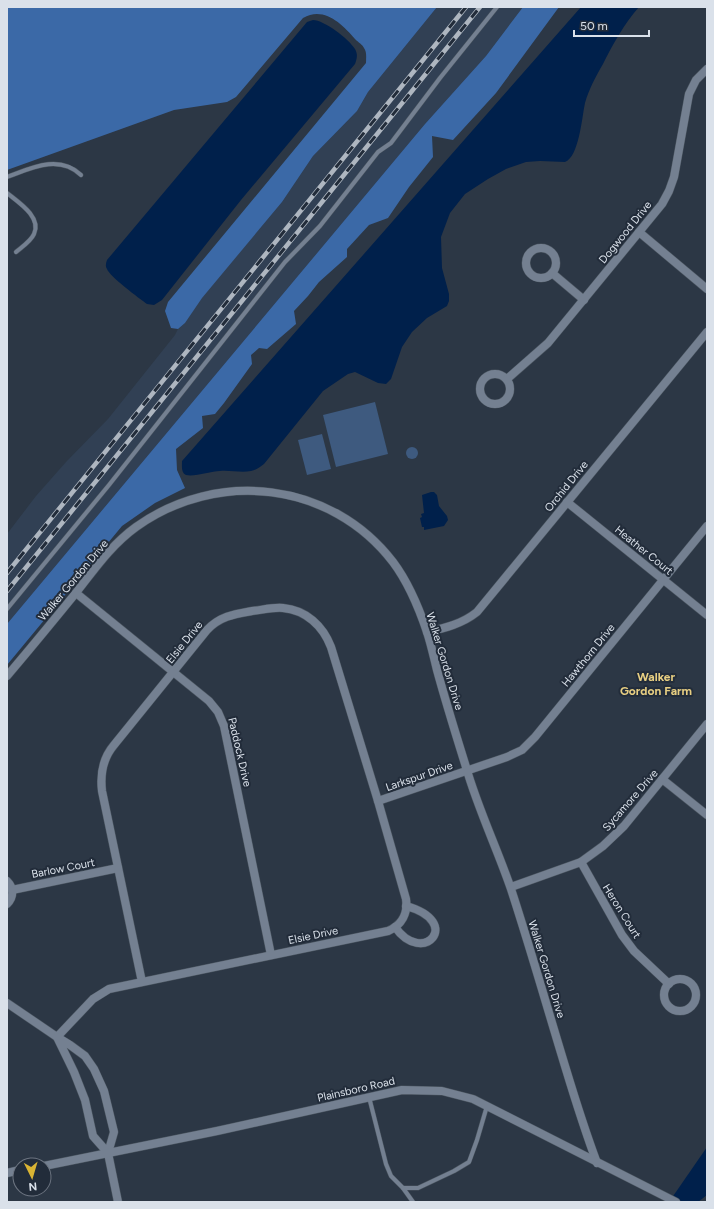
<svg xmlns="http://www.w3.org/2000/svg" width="714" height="1209" viewBox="0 0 714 1209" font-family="Figtree,sans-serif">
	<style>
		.built { fill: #314054 }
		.green { fill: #3e5a7f }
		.forest { fill: #3b69a7 }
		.water { fill: #00204b }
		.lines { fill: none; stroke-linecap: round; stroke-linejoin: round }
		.service-casing { stroke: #4b5560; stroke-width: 5 }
		.minor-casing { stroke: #4b5560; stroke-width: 9 }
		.tertiary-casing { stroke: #4b5560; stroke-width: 9 }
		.service { stroke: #748091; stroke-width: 4 }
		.minor { stroke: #748091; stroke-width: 8 }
		.tertiary { stroke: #748091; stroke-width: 8 }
		.rail-casing { stroke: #aeb6c0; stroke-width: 4.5 }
		.rail { stroke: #222c3a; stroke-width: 3; stroke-dasharray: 9; stroke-linecap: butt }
		.labels { text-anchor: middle; stroke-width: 4; stroke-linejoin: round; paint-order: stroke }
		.street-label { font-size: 11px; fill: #dae1ea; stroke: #222c3a }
		.neighbourhood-label { font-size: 12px; font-weight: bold; fill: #e7ce82; stroke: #222c3a }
	</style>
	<rect width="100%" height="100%" fill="#2c3745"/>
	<path class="built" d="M 437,7 L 523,7 L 486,56 L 425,124 L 7,624 L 7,534 L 36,496 L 66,462 L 108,419 L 175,335 L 178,329 L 185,323 L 201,298 L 282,202 L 313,156 L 357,111 L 368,92 Z"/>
	<g class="green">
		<path d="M 375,402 L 388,454 L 336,467 L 323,415 Z"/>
		<path d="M 322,434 L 331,469 L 307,475 L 298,440 Z"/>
		<circle cx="412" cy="453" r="6"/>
	</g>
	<g class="forest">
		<path d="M 7,7 L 437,7 L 368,92 L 357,111 L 313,156 L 282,202 L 202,298 L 185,323 L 178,329 L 171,328 L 165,311 L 168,302 L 366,63 C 366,58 367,52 364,48 C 363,45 358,42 355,39 C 342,24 324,6 303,18 L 236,97 L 227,102 L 174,110 L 7,170 Z"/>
		<path d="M 523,7 L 559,7 L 496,93 L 453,140 L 432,136 L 433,157 L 409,187 L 388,218 L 369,225 L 347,249 L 347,257 L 319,282 L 308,296 L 294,311 L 296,324 L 267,349 L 259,348 L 251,355 L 252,364 L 224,403 L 215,414 L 202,416 L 203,428 L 176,449 L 177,470 L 185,488 L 155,503 L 122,526 L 7,665 L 7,624 L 425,124 L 486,56 Z"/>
	</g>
	<g class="water">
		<path d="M 581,7 L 639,7 C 624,24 613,44 603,64 C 596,76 589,89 585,103 C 582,117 579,157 565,162 L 540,161 L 526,162 L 506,169 L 488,179 L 465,194 L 450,213 L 441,237 L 442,268 L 449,294 L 449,301 L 447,306 L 427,318 L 412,332 L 402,347 L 391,379 L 386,384 L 378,383 L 355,372 L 348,374 L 323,391 L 264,464 C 260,467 256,470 251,471 C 241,473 230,470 220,471 C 211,471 195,477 186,475 C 181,473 182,466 182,461 Z"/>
		<path d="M 313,20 C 324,20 349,39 355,49 C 358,54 357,59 355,64 L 241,200 L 162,300 L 154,305 L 147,304 C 139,298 110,277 107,269 C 105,266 106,263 107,260 L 307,22 Z"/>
		<path d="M 431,492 L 434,492 L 437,495 L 439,506 L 447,516 L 448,520 L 444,526 L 424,530 L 424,527 L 422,527 L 420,518 L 422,517 L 421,514 L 424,513 L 422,495 Z"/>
		<path d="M 707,1147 L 707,1195 L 698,1202 L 669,1202 Z"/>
	</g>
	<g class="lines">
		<g class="service-casing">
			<g id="service">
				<path d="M 7,177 C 31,168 59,154 81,175"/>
				<path d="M 7,193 C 18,202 42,217 34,234 C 31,241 22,247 16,252"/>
				<path d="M 7,609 L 109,485 L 285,262 L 320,226 L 378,152 L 391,143 L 440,78 L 497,7"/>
				<path d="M 369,1097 L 386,1164 L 391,1176 L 403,1188 L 418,1188 L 454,1171 L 469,1162 L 477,1140 L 487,1106"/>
				<path d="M 403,1188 L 413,1202"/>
			</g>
		</g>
		<g class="minor-casing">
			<g id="minor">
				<path d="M 639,232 L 707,289"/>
				<circle cx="541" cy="263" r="15"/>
				<path d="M 552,273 L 584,300"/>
				<circle cx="495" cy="389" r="15"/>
				<path d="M 507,379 L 548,343 L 662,204 L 669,191 L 674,177 L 689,94 L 696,80 L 707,69"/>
				<path d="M 567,502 L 707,615"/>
				<path d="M 76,593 L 209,701 L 218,712 L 224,726 L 271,955"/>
				<path d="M 427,632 C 445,628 462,624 477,612 L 707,332"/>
				<path d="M 7,676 C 30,649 53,621 75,594 C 94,570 111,545 136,527 C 217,469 331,481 393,562 C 408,582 419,608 427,632 C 431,644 434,658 437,670 C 446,703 456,735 466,767 C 478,809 497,848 511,889 C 530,947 547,1007 565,1066 C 575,1099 585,1131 597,1163"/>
				<path d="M 662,779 L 707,815"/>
				<path d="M 378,801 L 507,757 L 522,750 L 535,737 L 707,526"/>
				<path d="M 581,862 L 622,935 L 634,951 L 669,984"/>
				<path d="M 7,881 C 14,888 14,897 7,904"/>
				<path d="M 511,887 L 581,862 L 603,846 L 624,826 L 707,724"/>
				<path d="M 12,890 L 118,868"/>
				<path d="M 395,927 C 423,967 464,922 406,906"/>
				<circle cx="680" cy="995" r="16"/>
				<path d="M 7,1003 L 57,1037 L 93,999 L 109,989 L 388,931 C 402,925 408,913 406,899 L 378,801 L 331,647 C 323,626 306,610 283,608 C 273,607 262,610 252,611 C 235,614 220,616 207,630 L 114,745 C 103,758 100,774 102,791 L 142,982"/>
				<path d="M 108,1153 L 93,1136 L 85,1100 L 74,1072 L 57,1037 L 70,1045 L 85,1056 L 94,1069 L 104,1091 L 114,1132 L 108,1153 L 118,1202"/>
			</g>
		</g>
		<g class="tertiary-casing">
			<g id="tertiary">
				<path d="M 44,1166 L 217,1131 L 402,1090 L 442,1091 L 473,1099 L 676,1202"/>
				<path d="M 7,1173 L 20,1170"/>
			</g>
		</g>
		<use href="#service" class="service"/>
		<use href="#minor" class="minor"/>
		<use href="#tertiary" class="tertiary"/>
		<g class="rail-casing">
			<g id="rail">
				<path d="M 7,573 L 466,7"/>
				<path d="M 7,591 L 480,7"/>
			</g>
		</g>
		<use href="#rail" class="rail"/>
	</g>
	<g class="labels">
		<g class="street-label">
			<text transform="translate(625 232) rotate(-51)" y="4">Dogwood Drive</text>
			<text transform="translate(566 486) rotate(-51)" y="4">Orchid Drive</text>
			<text transform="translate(644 550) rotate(39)" y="4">Heather Court</text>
			<text transform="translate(73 580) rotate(-50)" y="4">Walker Gordon Drive</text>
			<text transform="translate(184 642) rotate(-51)" y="4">Elsie Drive</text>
			<text transform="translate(588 655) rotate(-51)" y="4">Hawthorn Drive</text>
			<text transform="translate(445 661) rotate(73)" y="4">Walker Gordon Drive</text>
			<text transform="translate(240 752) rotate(77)" y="4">Paddock Drive</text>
			<text transform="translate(419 776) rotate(-19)" y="4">Larkspur Drive</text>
			<text transform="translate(630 800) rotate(-49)" y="4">Sycamore Drive</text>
			<text transform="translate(63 868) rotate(-11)" y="4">Barlow Court</text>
			<text transform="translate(622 911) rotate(58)" y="4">Heron Court</text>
			<text transform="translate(313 935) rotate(-12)" y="4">Elsie Drive</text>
			<text transform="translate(547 969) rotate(73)" y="4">Walker Gordon Drive</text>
			<text transform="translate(356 1089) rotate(-13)" y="4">Plainsboro Road</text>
		</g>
		<g class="neighbourhood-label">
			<text x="656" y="681">Walker<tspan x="656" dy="14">Gordon Farm</tspan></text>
		</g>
	</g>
	<rect width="714" height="1209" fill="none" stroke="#dae1ea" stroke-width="16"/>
	<g transform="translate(32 1177) rotate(175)"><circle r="19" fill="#222c3a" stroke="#6c7480"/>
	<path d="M0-3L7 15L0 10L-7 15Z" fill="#d9b434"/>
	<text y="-6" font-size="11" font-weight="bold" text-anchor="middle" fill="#dae1ea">N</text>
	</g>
	<path d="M574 30v6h75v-6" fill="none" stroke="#dae1ea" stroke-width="2"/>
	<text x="580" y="30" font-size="12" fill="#dae1ea" stroke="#222c3a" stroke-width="3" paint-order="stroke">50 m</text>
</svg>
